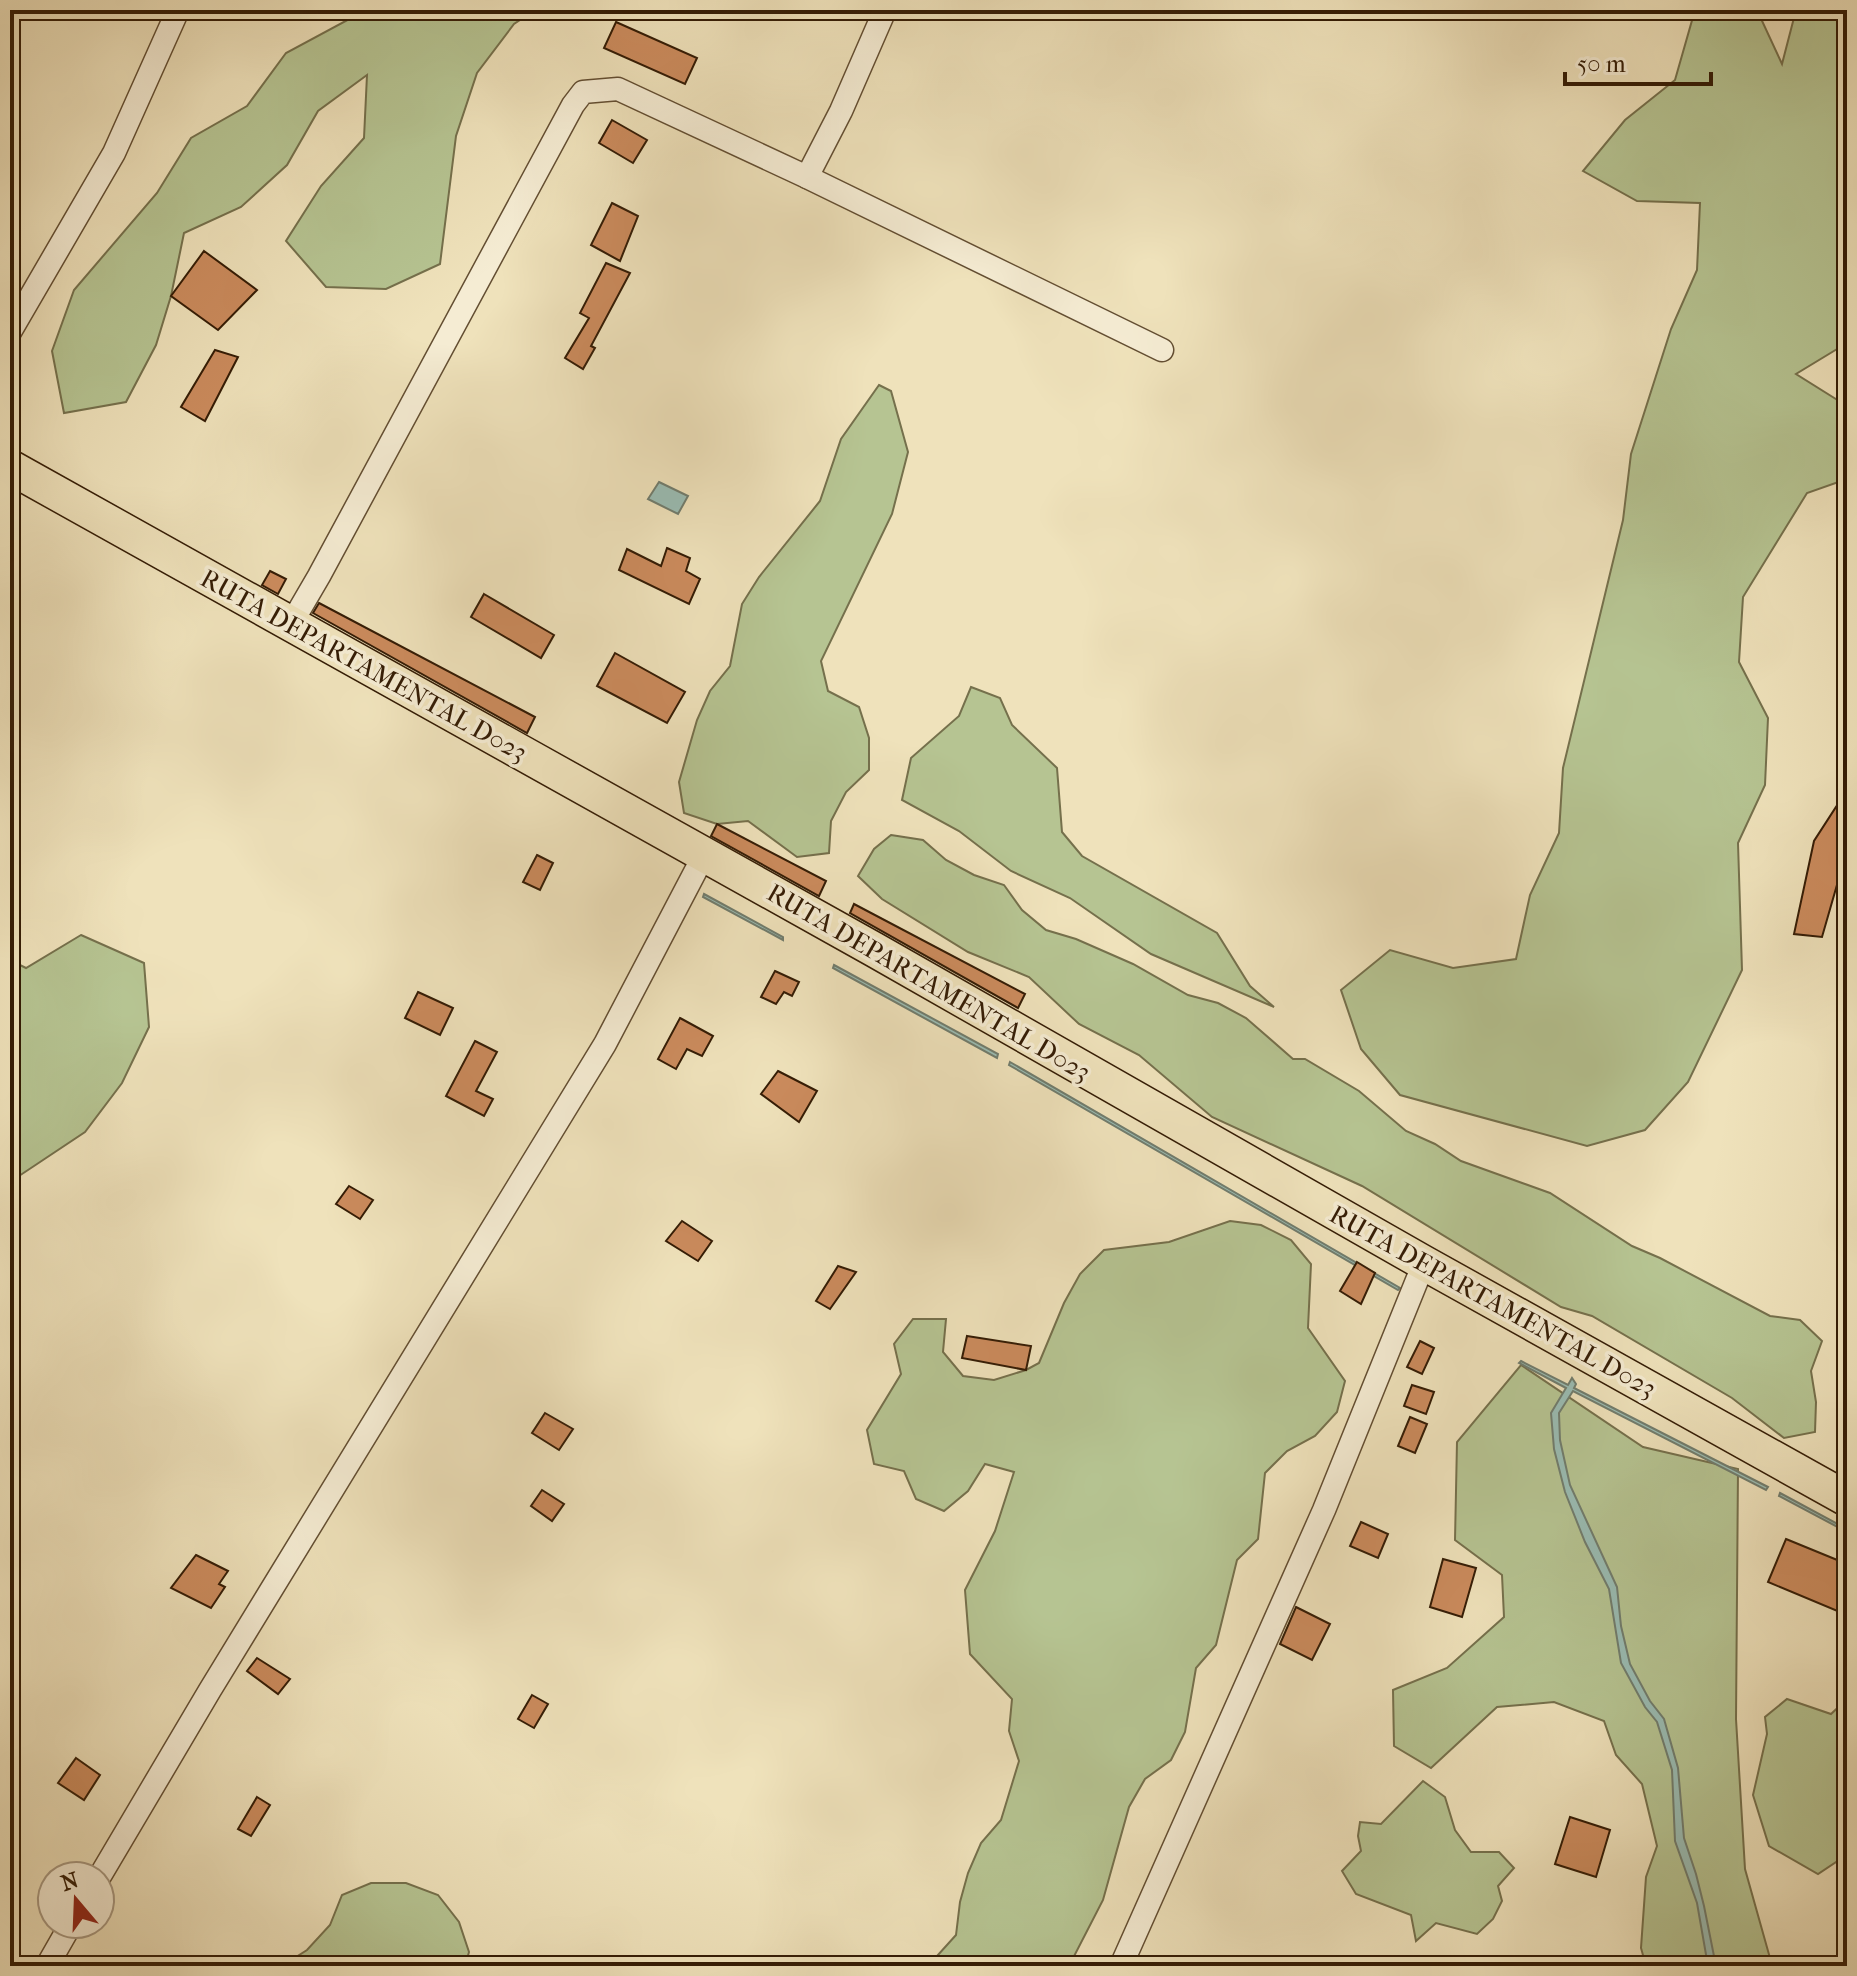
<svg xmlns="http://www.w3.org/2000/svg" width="1857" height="1976" viewBox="0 0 1857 1976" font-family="'IM FELL French Canon',serif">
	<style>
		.green { fill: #b6c492; stroke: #75704c; stroke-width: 2 }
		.water { fill: #9abdb4; stroke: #717d6e; stroke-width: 2 }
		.building { fill: #cb8b5d; stroke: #341c05; stroke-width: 2 }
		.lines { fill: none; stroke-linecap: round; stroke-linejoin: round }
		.minor-casing { stroke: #634e32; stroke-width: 25 }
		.primary-casing { stroke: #341c05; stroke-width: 37 }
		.minor { stroke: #f5ecd3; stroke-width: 22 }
		.primary { stroke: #efe2bb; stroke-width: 34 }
		.labels { text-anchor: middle; stroke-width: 7; stroke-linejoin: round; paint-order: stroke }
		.street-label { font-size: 26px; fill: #341c05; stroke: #f5ecd3 }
	</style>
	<rect width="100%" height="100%" fill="#efe2bb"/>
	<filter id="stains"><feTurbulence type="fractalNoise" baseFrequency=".0025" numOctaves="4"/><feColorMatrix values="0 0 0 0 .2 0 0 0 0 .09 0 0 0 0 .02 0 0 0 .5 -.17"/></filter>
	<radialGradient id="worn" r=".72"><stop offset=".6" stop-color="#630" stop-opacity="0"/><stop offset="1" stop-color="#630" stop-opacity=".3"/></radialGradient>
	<g class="green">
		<path d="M 366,10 L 535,10 L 514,24 L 477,73 L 456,136 L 440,264 L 386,289 L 326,287 L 286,241 L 321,186 L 364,138 L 367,75 L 318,111 L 287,165 L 241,207 L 184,233 L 171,296 L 156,345 L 126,402 L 64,413 L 52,351 L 74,290 L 157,193 L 191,138 L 247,106 L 286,53 Z"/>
		<path d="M 1745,10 L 1757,10 L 1782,64 L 1796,10 L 1847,10 L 1847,343 L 1796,374 L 1847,406 L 1847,479 L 1807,493 L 1743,597 L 1739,662 L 1768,718 L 1765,785 L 1738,843 L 1742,970 L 1688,1082 L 1645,1130 L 1587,1146 L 1400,1095 L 1361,1049 L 1341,990 L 1390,950 L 1453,968 L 1516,959 L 1530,895 L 1559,833 L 1563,768 L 1623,520 L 1631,454 L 1671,329 L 1697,270 L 1700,203 L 1637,201 L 1583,171 L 1625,120 L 1675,80 L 1693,17 Z"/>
		<path d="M 879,385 L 891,391 L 908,452 L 892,514 L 821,661 L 828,691 L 859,707 L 869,738 L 869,770 L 846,792 L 831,821 L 829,853 L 797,857 L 748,821 L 717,824 L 684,813 L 679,782 L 697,720 L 710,691 L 730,666 L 742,604 L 759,577 L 820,501 L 841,439 Z"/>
		<path d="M 971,687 L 1000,698 L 1012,725 L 1057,768 L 1062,832 L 1082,856 L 1217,933 L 1250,986 L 1274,1007 L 1151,954 L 1070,898 L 1011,871 L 959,831 L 902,800 L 911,758 L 959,716 Z"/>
		<path d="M 891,835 L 923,840 L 946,860 L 974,875 L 1004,885 L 1022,910 L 1046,930 L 1076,939 L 1133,964 L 1188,995 L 1218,1003 L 1246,1018 L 1293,1059 L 1305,1059 L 1359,1091 L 1406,1131 L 1435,1144 L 1461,1161 L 1550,1193 L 1632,1246 L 1660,1258 L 1770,1316 L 1800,1320 L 1822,1341 L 1811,1371 L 1816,1402 L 1815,1432 L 1784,1438 L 1732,1398 L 1592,1316 L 1561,1307 L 1362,1186 L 1212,1117 L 1139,1055 L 1079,1024 L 1029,977 L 968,952 L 882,899 L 858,876 L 874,849 Z"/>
		<path d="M 81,935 L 144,963 L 149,1027 L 122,1083 L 85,1132 L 10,1182 L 10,960 L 26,968 Z"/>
		<path d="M 1230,1221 L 1261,1225 L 1291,1240 L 1311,1264 L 1308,1328 L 1345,1381 L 1337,1412 L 1315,1436 L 1287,1451 L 1265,1473 L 1258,1539 L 1237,1560 L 1216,1645 L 1196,1668 L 1185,1732 L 1171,1760 L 1145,1779 L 1129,1807 L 1103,1900 L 1069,1966 L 928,1966 L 956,1935 L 960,1902 L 968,1873 L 981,1843 L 1001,1820 L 1019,1761 L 1009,1731 L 1012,1699 L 970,1654 L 965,1590 L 995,1531 L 1014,1472 L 985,1464 L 968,1491 L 944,1511 L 916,1499 L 904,1471 L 874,1464 L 867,1430 L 901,1374 L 894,1344 L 913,1319 L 946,1319 L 943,1352 L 963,1376 L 994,1380 L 1026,1370 L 1039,1363 L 1064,1303 L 1080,1274 L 1104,1250 L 1169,1242 Z"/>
		<path d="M 1521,1365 L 1643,1447 L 1738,1469 L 1736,1719 L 1745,1869 L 1770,1958 L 1769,1966 L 1646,1966 L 1641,1948 L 1646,1877 L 1657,1846 L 1642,1784 L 1616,1755 L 1604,1721 L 1554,1702 L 1497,1707 L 1431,1768 L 1394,1746 L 1393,1690 L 1447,1668 L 1504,1617 L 1502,1575 L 1455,1540 L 1457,1442 Z"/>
		<path d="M 1787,1699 L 1831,1714 L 1847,1699 L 1847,1848 L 1842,1858 L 1818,1874 L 1769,1846 L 1753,1795 L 1767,1734 L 1765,1717 Z"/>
		<path d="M 1423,1781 L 1445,1797 L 1455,1830 L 1471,1852 L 1499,1852 L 1514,1868 L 1498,1886 L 1502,1901 L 1493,1919 L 1477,1934 L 1436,1923 L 1416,1941 L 1411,1915 L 1356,1894 L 1342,1871 L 1361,1851 L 1358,1836 L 1360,1822 L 1381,1824 Z"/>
		<path d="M 371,1883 L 406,1883 L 438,1895 L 459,1922 L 469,1952 L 465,1966 L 282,1966 L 307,1950 L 330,1925 L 342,1895 Z"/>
	</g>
	<g class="water">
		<path d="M 659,482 L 688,496 L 678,514 L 648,499 Z"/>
		<path d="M 704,894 L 783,937 L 783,940 L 703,897 Z"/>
		<path d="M 834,965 L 998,1054 L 997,1058 L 833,968 Z"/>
		<path d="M 1010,1062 L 1400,1288 L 1398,1290 L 1009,1065 Z"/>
		<path d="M 1521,1361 L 1568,1385 L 1572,1378 L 1576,1384 L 1574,1388 L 1768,1487 L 1766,1490 L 1573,1391 L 1559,1413 L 1560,1440 L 1570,1485 L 1617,1587 L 1621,1626 L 1630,1664 L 1650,1701 L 1664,1719 L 1678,1768 L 1684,1838 L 1696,1874 L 1704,1906 L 1716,1966 L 1708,1966 L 1697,1903 L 1675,1841 L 1672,1770 L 1657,1722 L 1645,1707 L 1621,1663 L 1609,1589 L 1585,1542 L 1565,1492 L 1554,1449 L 1551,1413 L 1566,1388 L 1519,1363 Z"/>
		<path d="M 1780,1493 L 1847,1529 L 1847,1532 L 1779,1496 Z"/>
	</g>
	<g class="building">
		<path d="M 616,22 L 697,58 L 685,84 L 604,48 Z"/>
		<path d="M 612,120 L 647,140 L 633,163 L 599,143 Z"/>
		<path d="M 612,203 L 638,216 L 620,261 L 591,245 Z"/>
		<path d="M 204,251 L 257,290 L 218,330 L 171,296 Z"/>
		<path d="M 606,263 L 630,273 L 591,346 L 595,348 L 583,369 L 565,358 L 589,318 L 580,313 Z"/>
		<path d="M 215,350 L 238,357 L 205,421 L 181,407 Z"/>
		<path d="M 667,548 L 690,558 L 686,571 L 700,579 L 689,604 L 619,570 L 627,549 L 661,566 Z"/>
		<path d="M 270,571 L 286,579 L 278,594 L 262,585 Z"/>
		<path d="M 484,594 L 554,635 L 541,658 L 471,617 Z"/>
		<path d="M 319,603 L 535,717 L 527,733 L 313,613 Z"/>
		<path d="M 615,653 L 685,692 L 667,723 L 597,686 Z"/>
		<path d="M 1847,790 L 1847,850 L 1822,937 L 1794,934 L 1814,841 Z"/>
		<path d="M 717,824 L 826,881 L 819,896 L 711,836 Z"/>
		<path d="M 537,855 L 553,863 L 540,890 L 523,882 Z"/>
		<path d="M 854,904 L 1025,994 L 1018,1008 L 850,913 Z"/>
		<path d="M 775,971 L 799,982 L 792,996 L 784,992 L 776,1004 L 761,997 Z"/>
		<path d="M 418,992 L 453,1008 L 440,1035 L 405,1018 Z"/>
		<path d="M 680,1018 L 713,1036 L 702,1056 L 687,1049 L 676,1069 L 658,1059 Z"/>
		<path d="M 475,1041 L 497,1052 L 476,1091 L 493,1099 L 484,1116 L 446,1096 Z"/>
		<path d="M 778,1071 L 817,1091 L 799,1122 L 761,1094 Z"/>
		<path d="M 349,1186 L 373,1200 L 360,1219 L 336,1204 Z"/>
		<path d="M 682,1221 L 712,1241 L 698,1261 L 666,1241 Z"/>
		<path d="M 1357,1262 L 1375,1273 L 1361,1304 L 1340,1291 Z"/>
		<path d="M 838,1266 L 856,1272 L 830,1309 L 816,1301 Z"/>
		<path d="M 967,1336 L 1031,1346 L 1026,1370 L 962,1358 Z"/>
		<path d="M 1420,1341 L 1434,1348 L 1422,1374 L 1407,1367 Z"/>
		<path d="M 1412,1385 L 1434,1392 L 1426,1414 L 1404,1406 Z"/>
		<path d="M 545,1413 L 573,1429 L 559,1450 L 532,1433 Z"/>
		<path d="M 1410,1417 L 1427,1424 L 1415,1453 L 1398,1446 Z"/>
		<path d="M 542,1490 L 564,1504 L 552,1521 L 531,1506 Z"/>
		<path d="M 1361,1522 L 1388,1534 L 1378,1558 L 1350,1546 Z"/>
		<path d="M 1786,1539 L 1847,1564 L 1847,1615 L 1768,1582 Z"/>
		<path d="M 196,1555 L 228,1571 L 219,1584 L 225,1587 L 211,1608 L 171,1588 Z"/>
		<path d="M 1443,1559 L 1476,1568 L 1462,1617 L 1430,1607 Z"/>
		<path d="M 1296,1607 L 1330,1624 L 1312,1660 L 1280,1644 Z"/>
		<path d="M 257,1658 L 290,1679 L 278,1694 L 247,1671 Z"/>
		<path d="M 532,1695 L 548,1704 L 534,1728 L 518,1719 Z"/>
		<path d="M 76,1758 L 100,1775 L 84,1800 L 58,1783 Z"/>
		<path d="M 257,1797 L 270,1805 L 251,1836 L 238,1829 Z"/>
		<path d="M 1570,1817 L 1610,1830 L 1596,1877 L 1555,1864 Z"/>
	</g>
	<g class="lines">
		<g class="minor-casing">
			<g id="minor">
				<path d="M 807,177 L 1162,350"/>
				<path d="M 10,332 L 114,153 L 178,10"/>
				<path d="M 291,624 L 319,576 L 573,105 L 583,92 L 618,89 L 807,177 L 841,111 L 885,10"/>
				<path d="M 100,1876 L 210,1690 L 605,1044 L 704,855"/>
				<path d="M 47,1966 L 71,1924"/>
				<path d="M 1121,1966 L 1324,1510 L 1424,1263"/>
			</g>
		</g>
		<g class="primary-casing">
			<path id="primary" d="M 10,467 L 875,950 L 1424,1263 L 1847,1499"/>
		</g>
		<use href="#minor" class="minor"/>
		<use href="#primary" class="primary"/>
	</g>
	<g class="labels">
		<g class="street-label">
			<text transform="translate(364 665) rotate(29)" y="9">RUTA DEPARTAMENTAL D023</text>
			<text transform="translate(929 982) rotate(30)" y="9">RUTA DEPARTAMENTAL D023</text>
			<text transform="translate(1493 1301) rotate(29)" y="9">RUTA DEPARTAMENTAL D023</text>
		</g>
	</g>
	<rect width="1857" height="1976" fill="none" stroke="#efe2bb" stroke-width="40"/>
	<rect x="12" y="12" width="1833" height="1952" fill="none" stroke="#341c05" stroke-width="4"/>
	<rect x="20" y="20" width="1817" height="1936" fill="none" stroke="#341c05" stroke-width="2"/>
	<g transform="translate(76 1900) rotate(341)"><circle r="38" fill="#f5ecd3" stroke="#a89981" stroke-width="2"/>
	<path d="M0-6L14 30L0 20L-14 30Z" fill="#8f2418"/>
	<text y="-12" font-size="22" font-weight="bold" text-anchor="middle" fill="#341c05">N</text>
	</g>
	<path d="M1565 72v12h146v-12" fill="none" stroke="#341c05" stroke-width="4"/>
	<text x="1577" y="72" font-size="24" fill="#341c05" stroke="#f5ecd3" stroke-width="6" paint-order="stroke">50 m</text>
	<rect width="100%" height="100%" filter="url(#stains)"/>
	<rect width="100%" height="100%" fill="url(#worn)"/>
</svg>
